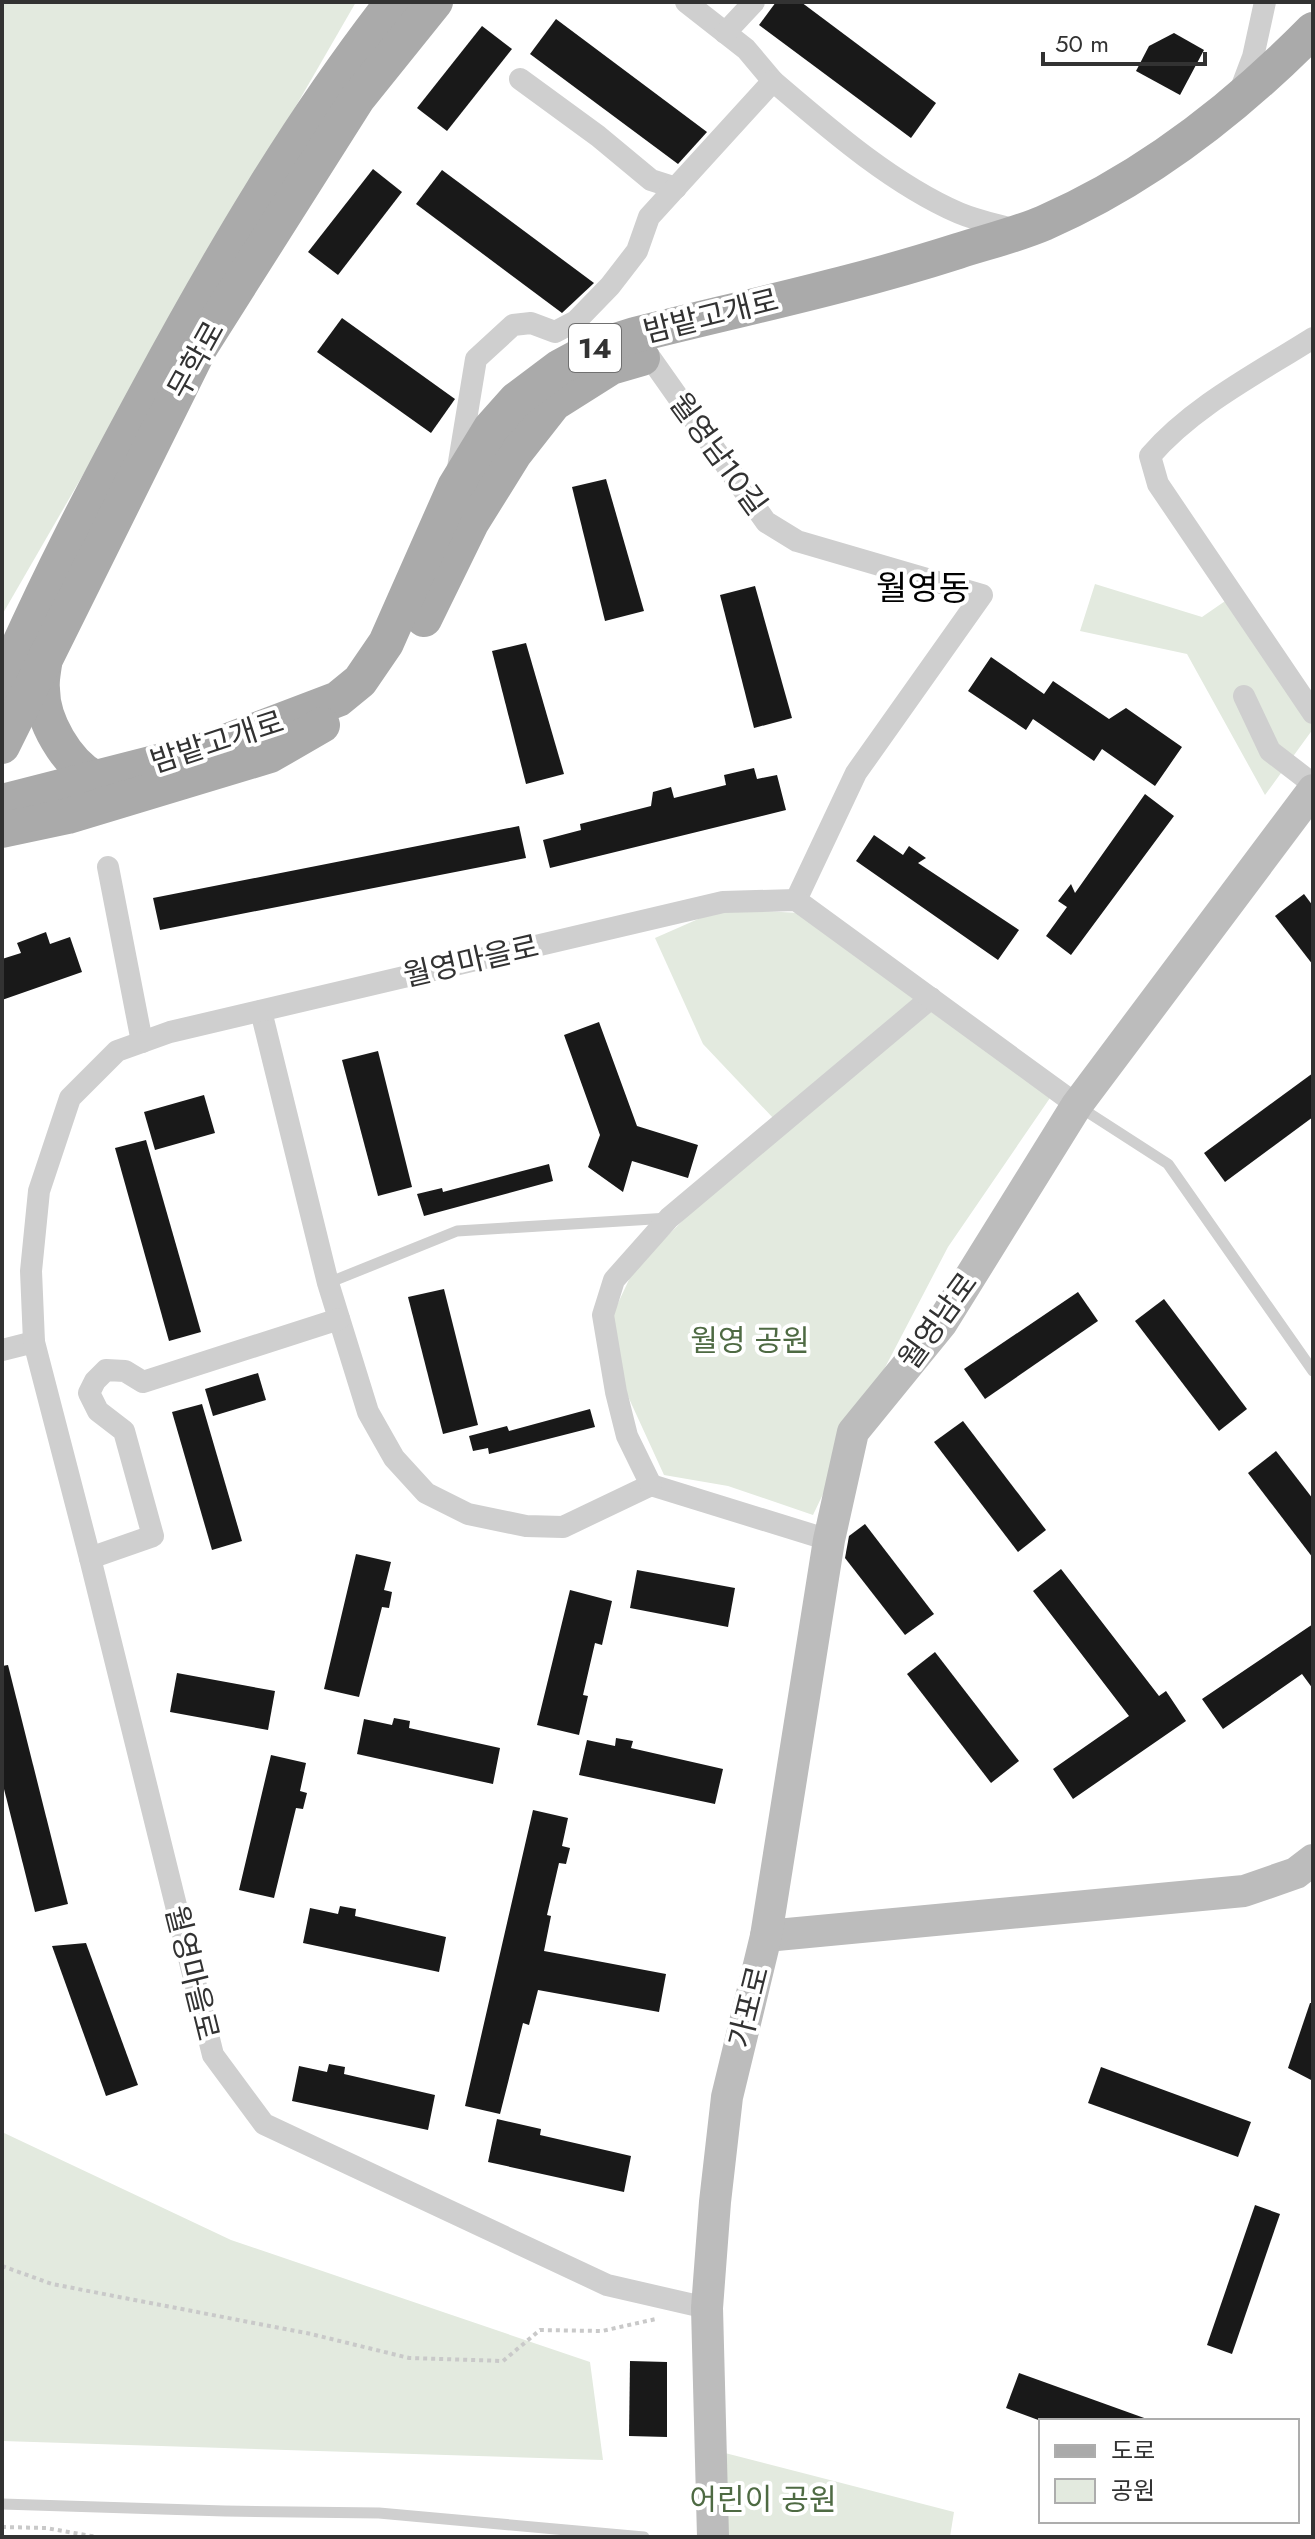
<svg xmlns="http://www.w3.org/2000/svg" width="1315" height="2539" viewBox="0 0 1315 2539" font-family="Jost,'Noto Sans KR',sans-serif">
	<style>
		.green { fill: #e3eadf }
		.building { fill: #191919 }
		.lines { fill: none; stroke-linecap: round; stroke-linejoin: round }
		.path { stroke: #c9c9c9; stroke-width: 4; stroke-dasharray: 4 4; stroke-linecap: butt }
		.service { stroke: #cfcfcf; stroke-width: 11 }
		.minor { stroke: #cfcfcf; stroke-width: 22 }
		.secondary { stroke: #bcbcbc; stroke-width: 32 }
		.primary { stroke: #aaa; stroke-width: 36 }
		.labels { text-anchor: middle; stroke-width: 8; stroke-linejoin: round; paint-order: stroke }
		.shield { fill: #fff; stroke: #707070; stroke-width: 2 }
		.shield-label { font-size: 28px; font-weight: bold; fill: #323232 }
		.street-label { font-size: 30px; fill: #323232; stroke: #fff }
		.park-label { font-size: 30px; fill: #4e6a43; stroke: #fff }
		.quarter-label { font-size: 34px; fill: #000; stroke: #fff }
	</style>
	<rect width="100%" height="100%" fill="#fff"/>
	<g class="green">
		<path d="M 2,2 L 356,2 L 2,615 Z"/>
		<path d="M 1095,584 L 1202,617 L 1231,597 L 1313,724 L 1313,729 L 1265,795 L 1187,654 L 1080,631 Z"/>
		<path d="M 721,909 L 800,913 L 920,998 L 774,1119 L 703,1044 L 655,938 Z"/>
		<path d="M 930,1011 L 1052,1095 L 948,1247 L 867,1402 L 813,1515 L 728,1486 L 664,1475 L 621,1381 L 611,1318 L 634,1269 L 774,1130 Z"/>
		<path d="M 2,2132 L 231,2240 L 590,2362 L 603,2460 L 2,2441 Z"/>
		<path d="M 725,2453 L 954,2512 L 950,2537 L 727,2537 Z"/>
	</g>
	<g class="building">
		<path d="M 776,2 L 801,2 L 936,103 L 911,138 L 759,25 Z"/>
		<path d="M 556,19 L 707,132 L 678,164 L 530,54 Z"/>
		<path d="M 482,26 L 512,49 L 447,131 L 417,108 Z"/>
		<path d="M 1174,33 L 1204,50 L 1180,95 L 1136,71 L 1149,46 Z"/>
		<path d="M 373,169 L 402,192 L 338,275 L 308,252 Z"/>
		<path d="M 442,170 L 594,283 L 562,313 L 416,204 Z"/>
		<path d="M 342,318 L 455,399 L 431,433 L 317,352 Z"/>
		<path d="M 606,479 L 644,611 L 605,621 L 572,487 Z"/>
		<path d="M 755,586 L 792,718 L 754,728 L 720,595 Z"/>
		<path d="M 526,643 L 564,774 L 526,784 L 492,651 Z"/>
		<path d="M 991,657 L 1044,694 L 1053,681 L 1109,719 L 1126,708 L 1182,747 L 1155,786 L 1102,749 L 1094,761 L 1033,719 L 1026,730 L 968,691 Z"/>
		<path d="M 754,768 L 757,779 L 777,775 L 786,810 L 550,868 L 543,840 L 581,830 L 580,824 L 651,806 L 653,792 L 671,787 L 674,798 L 726,785 L 724,775 Z"/>
		<path d="M 1145,794 L 1174,816 L 1071,955 L 1046,936 L 1067,907 L 1058,901 L 1071,884 L 1075,893 Z"/>
		<path d="M 519,826 L 526,858 L 160,930 L 153,898 Z"/>
		<path d="M 874,835 L 903,855 L 909,846 L 926,858 L 918,863 L 1019,930 L 998,960 L 856,861 Z"/>
		<path d="M 1304,894 L 1313,906 L 1313,965 L 1275,916 Z"/>
		<path d="M 46,932 L 50,944 L 70,937 L 82,972 L 2,1000 L 2,959 L 21,953 L 17,943 Z"/>
		<path d="M 599,1022 L 637,1126 L 698,1145 L 688,1178 L 632,1161 L 623,1192 L 588,1167 L 600,1135 L 564,1035 Z"/>
		<path d="M 378,1051 L 412,1187 L 378,1196 L 342,1060 Z"/>
		<path d="M 1313,1073 L 1313,1117 L 1225,1182 L 1204,1153 Z"/>
		<path d="M 204,1095 L 215,1133 L 155,1150 L 144,1112 Z"/>
		<path d="M 146,1140 L 201,1332 L 169,1341 L 115,1148 Z"/>
		<path d="M 549,1164 L 553,1181 L 424,1216 L 417,1194 L 442,1188 L 443,1192 Z"/>
		<path d="M 444,1289 L 478,1425 L 443,1434 L 408,1297 Z"/>
		<path d="M 1078,1292 L 1098,1321 L 985,1399 L 964,1369 Z"/>
		<path d="M 1164,1299 L 1247,1409 L 1219,1431 L 1135,1321 Z"/>
		<path d="M 258,1373 L 266,1400 L 213,1416 L 205,1389 Z"/>
		<path d="M 202,1404 L 242,1541 L 212,1550 L 172,1412 Z"/>
		<path d="M 590,1409 L 595,1427 L 489,1454 L 488,1448 L 473,1451 L 469,1436 L 507,1426 L 509,1431 Z"/>
		<path d="M 963,1421 L 1046,1530 L 1018,1552 L 934,1442 Z"/>
		<path d="M 1276,1451 L 1313,1499 L 1313,1558 L 1248,1473 Z"/>
		<path d="M 865,1524 L 934,1614 L 905,1635 L 845,1558 L 849,1536 Z"/>
		<path d="M 356,1554 L 391,1562 L 384,1590 L 392,1592 L 389,1608 L 382,1607 L 359,1697 L 324,1689 Z"/>
		<path d="M 1061,1569 L 1159,1696 L 1166,1691 L 1186,1721 L 1073,1799 L 1053,1769 L 1129,1716 L 1033,1591 Z"/>
		<path d="M 637,1570 L 735,1588 L 728,1627 L 630,1608 Z"/>
		<path d="M 570,1590 L 612,1601 L 602,1645 L 595,1643 L 583,1695 L 588,1696 L 579,1735 L 537,1725 Z"/>
		<path d="M 1313,1624 L 1313,1689 L 1302,1674 L 1223,1729 L 1202,1699 Z"/>
		<path d="M 935,1652 L 1019,1761 L 991,1783 L 907,1674 Z"/>
		<path d="M 8,1665 L 68,1904 L 35,1912 L 2,1781 L 2,1666 Z"/>
		<path d="M 177,1673 L 275,1691 L 268,1730 L 170,1712 Z"/>
		<path d="M 394,1718 L 410,1721 L 409,1728 L 500,1748 L 493,1784 L 357,1754 L 364,1719 L 392,1725 Z"/>
		<path d="M 616,1738 L 633,1741 L 631,1748 L 723,1769 L 715,1804 L 579,1775 L 587,1740 L 615,1746 Z"/>
		<path d="M 271,1755 L 306,1763 L 300,1791 L 307,1793 L 303,1809 L 296,1808 L 274,1898 L 239,1890 Z"/>
		<path d="M 533,1810 L 568,1818 L 562,1846 L 570,1848 L 566,1864 L 559,1863 L 547,1915 L 551,1916 L 544,1951 L 666,1974 L 659,2012 L 538,1990 L 529,2025 L 523,2023 L 500,2114 L 465,2106 Z"/>
		<path d="M 340,1906 L 356,1909 L 355,1916 L 446,1937 L 439,1972 L 303,1943 L 310,1908 L 338,1914 Z"/>
		<path d="M 86,1943 L 138,2085 L 106,2096 L 52,1946 Z"/>
		<path d="M 1310,2003 L 1313,2003 L 1313,2081 L 1288,2068 Z"/>
		<path d="M 329,2064 L 345,2067 L 344,2074 L 435,2095 L 428,2130 L 292,2101 L 299,2066 L 327,2072 Z"/>
		<path d="M 1101,2067 L 1251,2122 L 1238,2157 L 1088,2103 Z"/>
		<path d="M 497,2119 L 541,2129 L 540,2135 L 631,2156 L 624,2192 L 488,2162 Z"/>
		<path d="M 1255,2205 L 1280,2214 L 1232,2354 L 1207,2345 Z"/>
		<path d="M 630,2361 L 667,2362 L 667,2437 L 629,2436 Z"/>
		<path d="M 1019,2373 L 1147,2419 L 1146,2421 L 1041,2421 L 1006,2408 Z"/>
	</g>
	<g class="lines">
		<g class="path">
			<path d="M 2,2266 L 52,2284 L 311,2334 L 409,2358 L 503,2361 L 540,2330 L 602,2331 L 656,2319"/>
			<path d="M 2,2527 L 46,2528 L 97,2537"/>
		</g>
		<g class="service">
			<path d="M 1078,1106 L 1168,1164 L 1313,1371"/>
			<path d="M 328,1283 L 457,1231 L 669,1218"/>
			<path d="M 2,2504 L 225,2511 L 379,2513 L 644,2537"/>
		</g>
		<g class="minor">
			<path d="M 686,2 L 746,49 L 773,81"/>
			<path d="M 725,33 L 754,2"/>
			<path d="M 520,79 L 598,136 L 651,180 L 676,188"/>
			<path d="M 1239,94 L 1253,57 L 1265,2"/>
			<path d="M 1313,338 C 1258,373 1193,406 1150,456 L 1158,484 L 1313,713"/>
			<path d="M 649,356 L 766,522 L 797,541 L 982,595 L 856,773 L 796,900"/>
			<path d="M 458,468 L 476,359 L 513,325 L 531,323 L 555,332 L 576,321 L 610,286 L 637,251 L 649,217 L 773,81 C 828,128 892,184 959,213 C 978,221 999,225 1019,231"/>
			<path d="M 1244,696 L 1270,751 L 1313,784"/>
			<path d="M 108,867 L 142,1042"/>
			<path d="M 261,1011 L 328,1283 L 368,1412 L 394,1458 L 426,1493 L 468,1514 L 526,1526 L 563,1527 L 651,1485 L 829,1540"/>
			<path d="M 2,1350 L 34,1342"/>
			<path d="M 651,1485 L 627,1436 L 616,1392 L 603,1315 L 614,1280 L 669,1218 L 931,998"/>
			<path d="M 90,1558 L 153,1536 L 124,1431 L 98,1411 L 89,1393 L 95,1381 L 106,1370 L 125,1371 L 143,1382 L 339,1319"/>
			<path d="M 707,2308 L 607,2285 L 264,2124 L 213,2055 L 90,1558 L 34,1342 L 31,1271 L 39,1191 L 70,1098 L 117,1051 L 170,1032 L 723,902 L 796,900 L 1077,1105"/>
		</g>
		<g class="secondary">
			<path d="M 766,1936 L 1244,1891 L 1296,1873 L 1313,1860"/>
			<path d="M 713,2537 L 707,2308 L 715,2202 L 727,2097 L 766,1936 L 829,1540 L 853,1432 L 941,1324 L 1077,1105 L 1313,790"/>
		</g>
		<g class="primary">
			<path d="M 424,619 L 471,523 L 514,454 L 554,403 L 611,367 L 642,358"/>
			<path d="M 44,664 C 43,672 41,681 42,689 C 42,721 66,762 94,778"/>
			<path d="M 2,684 C 45,584 96,487 148,391 C 221,256 298,124 393,2"/>
			<path d="M 2,746 L 200,347 L 357,99 L 435,2"/>
			<path d="M 2,802 L 202,751 L 338,699 L 360,681 L 386,643 L 455,487 L 491,428 L 516,400 L 560,367 L 597,347 L 635,335 C 743,308 852,285 958,251 C 986,242 1016,235 1044,223 C 1147,178 1234,110 1313,30"/>
			<path d="M 2,830 L 68,816 L 270,755 L 322,725"/>
		</g>
	</g>
	<g class="labels">
		<rect class="shield" x="569" y="324" width="52" height="48" rx="6"/>
		<g class="shield-label">
			<text x="595" y="358">14</text>
		</g>
		<g class="street-label">
			<text transform="translate(711 316) rotate(-14)" y="10">밤밭고개로</text>
			<text transform="translate(196 360) rotate(-61)" y="10">무학로</text>
			<text transform="translate(718 454) rotate(54)" y="10">월영남10길</text>
			<text transform="translate(217 742) rotate(-18)" y="10">밤밭고개로</text>
			<text transform="translate(471 961) rotate(-13)" y="10">월영마을로</text>
			<text transform="translate(938 1321) rotate(-54)" y="10">월영남로</text>
			<text transform="translate(192 1973) rotate(76)" y="10">월영마을로</text>
			<text transform="translate(749 2007) rotate(-76)" y="10">가포로</text>
		</g>
		<g class="park-label">
			<text x="750" y="1351">월영 공원</text>
			<text x="763" y="2510">어린이 공원</text>
		</g>
		<g class="quarter-label">
			<text x="923" y="600">월영동</text>
		</g>
	</g>
	<rect width="1315" height="2539" fill="none" stroke="#323232" stroke-width="8"/>
	<rect x="1039" y="2419" width="260" height="104" fill="#ffffff" stroke="#adadad" stroke-width="2"/>
	<rect x="1055" y="2445" width="40" height="12" fill="#aaaaaa" stroke="#adadad" stroke-width="2"/>
	<text x="1111" y="2459" font-size="24" fill="#323232">도로</text>
	<rect x="1055" y="2479" width="40" height="24" fill="#e3eadf" stroke="#adadad" stroke-width="2"/>
	<text x="1111" y="2499" font-size="24" fill="#323232">공원</text>
	<path d="M1043 52v12h162v-12" fill="none" stroke="#323232" stroke-width="4"/>
	<text x="1055" y="52" font-size="24" fill="#323232" stroke="#ffffff" stroke-width="6" paint-order="stroke">50 m</text>
</svg>
